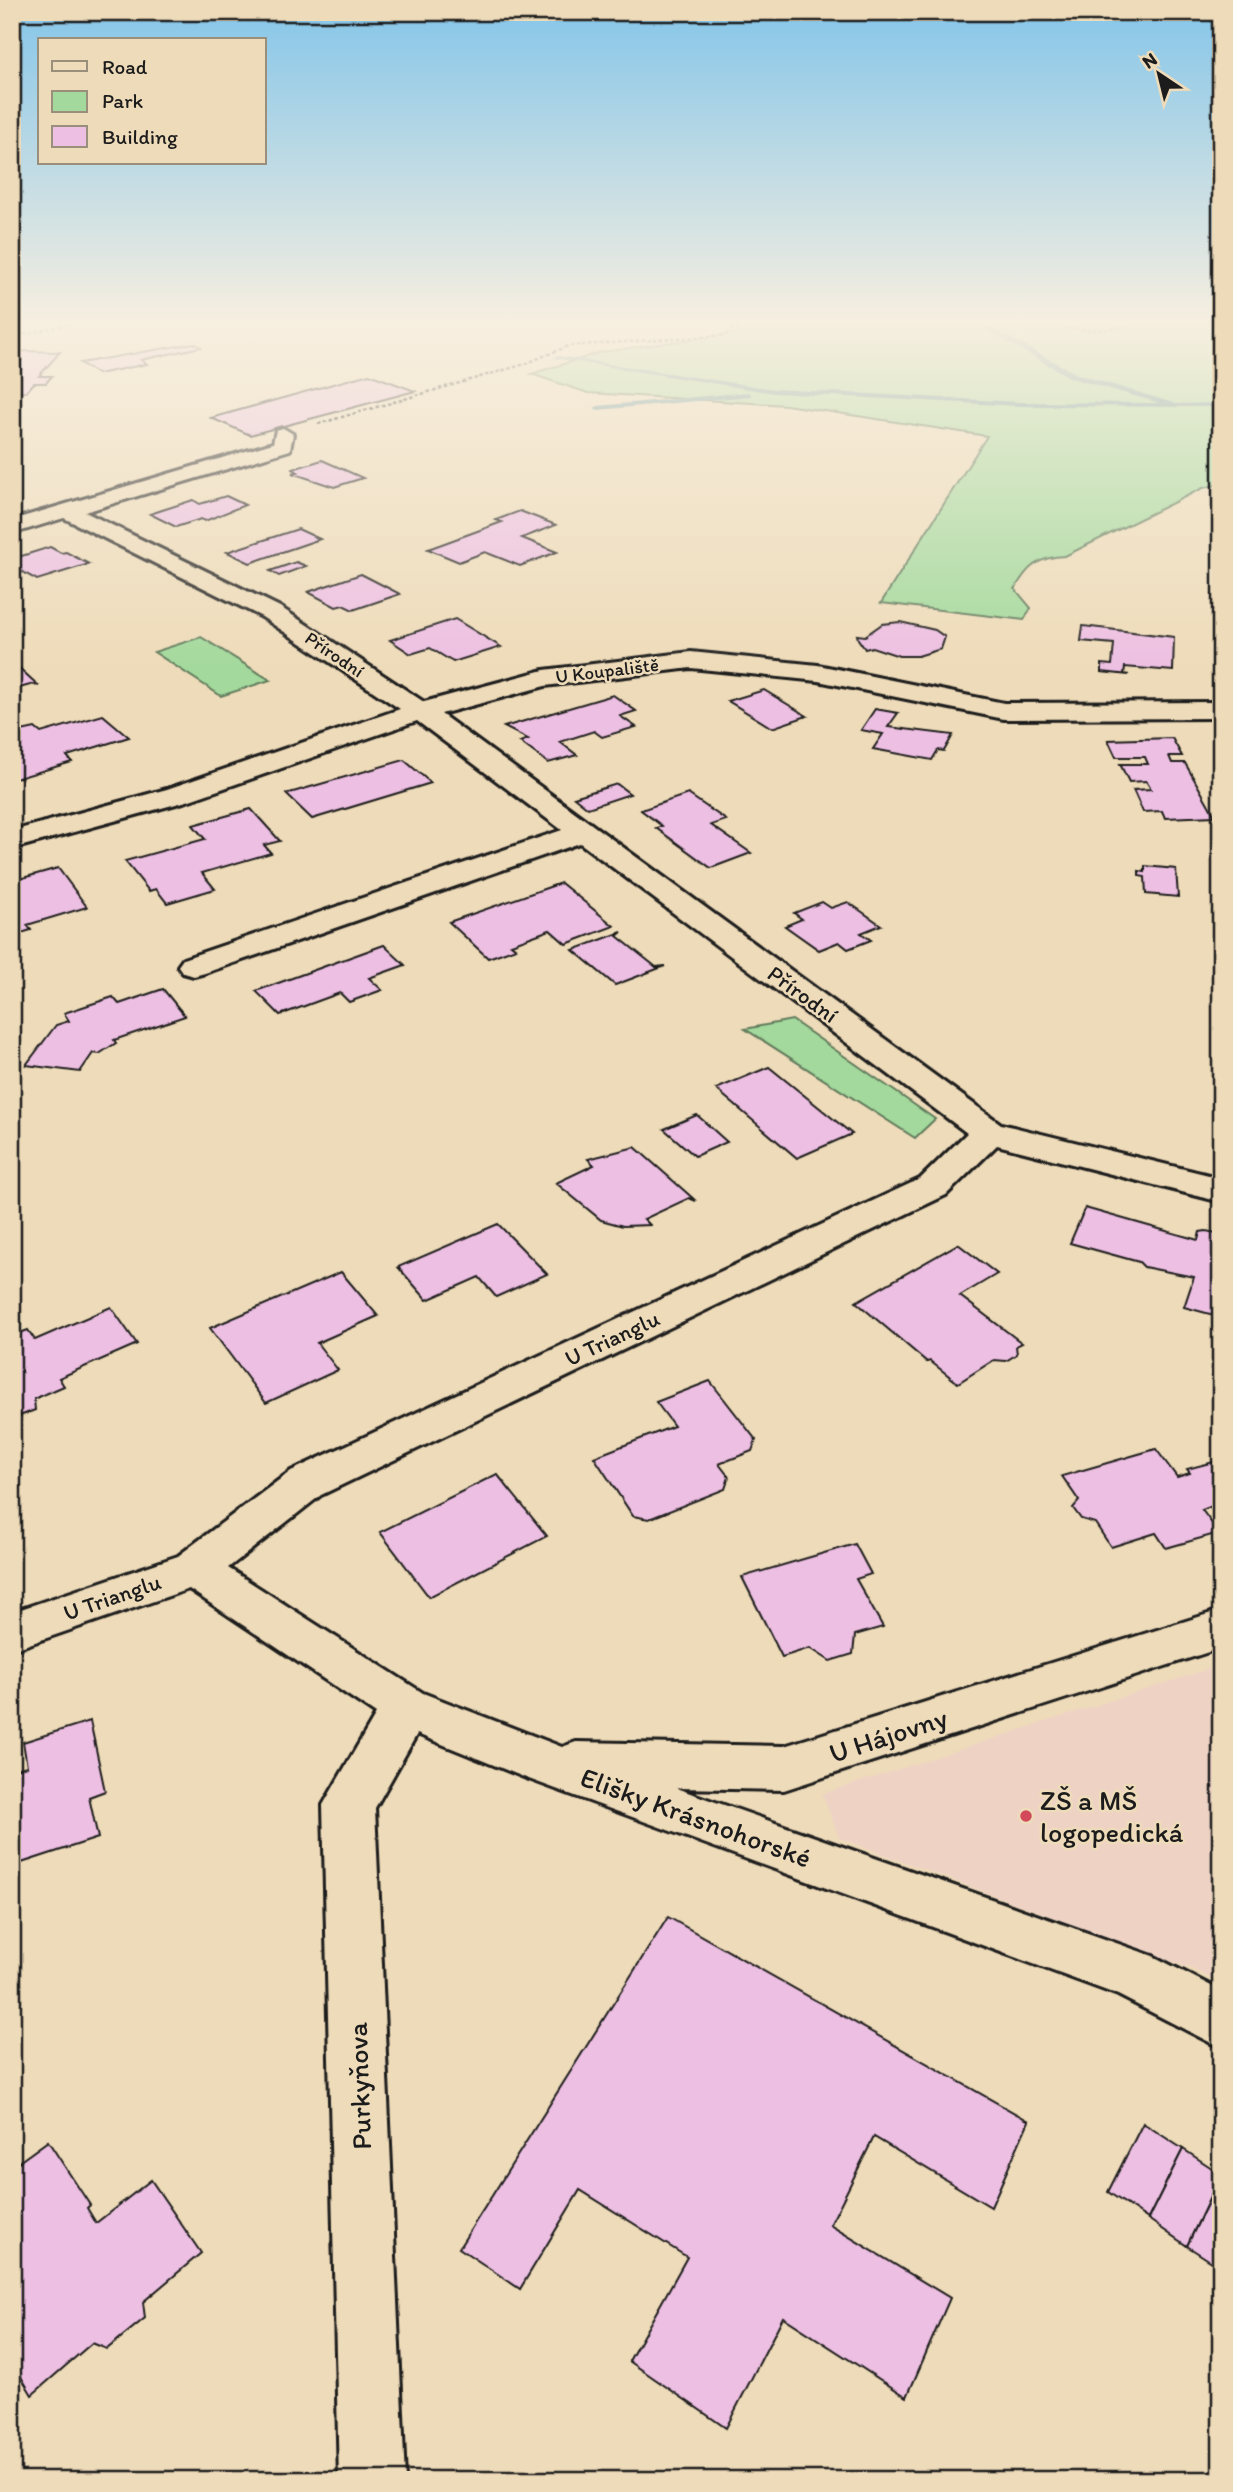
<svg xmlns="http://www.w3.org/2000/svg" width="1233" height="2492" viewBox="0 0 1233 2492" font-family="Itim,sans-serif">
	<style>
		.built { fill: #eed3c5 }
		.green { fill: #a3d99c; stroke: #607a5c; stroke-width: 2 }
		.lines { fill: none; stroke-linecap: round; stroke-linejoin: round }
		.stream { fill: #619198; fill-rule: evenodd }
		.building { fill: #edbfe2; stroke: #1c1c1c; stroke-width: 2 }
		.minor-casing { stroke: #1c1c1c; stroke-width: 6 }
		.path { stroke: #1c1c1c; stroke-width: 2.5; stroke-dasharray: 3.5 2.5; stroke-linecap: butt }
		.minor { fill: #eedbb9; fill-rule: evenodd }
		.poi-dot { fill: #d1495b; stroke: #eedbb9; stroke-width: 2.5 }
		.labels { text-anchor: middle; stroke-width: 5; stroke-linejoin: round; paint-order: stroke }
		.far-street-label { font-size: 19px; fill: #1c1c1c; stroke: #eedbb9 }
		.street-label { font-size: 23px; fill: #1c1c1c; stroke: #eedbb9 }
		.near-street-label { font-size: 28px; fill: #1c1c1c; stroke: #eedbb9 }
		.near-poi-label { font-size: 28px; fill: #1c1c1c; stroke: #eedbb9; text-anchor: start }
	</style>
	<rect width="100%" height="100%" fill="#eedbb9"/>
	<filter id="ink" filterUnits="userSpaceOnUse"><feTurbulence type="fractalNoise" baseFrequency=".0143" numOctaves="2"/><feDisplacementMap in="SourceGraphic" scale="14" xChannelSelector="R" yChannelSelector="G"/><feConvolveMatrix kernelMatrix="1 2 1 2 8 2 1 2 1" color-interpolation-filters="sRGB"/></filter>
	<g filter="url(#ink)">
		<path class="built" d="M 1221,1665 L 1221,1984 L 1192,1969 L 839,1838 L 822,1794 Z"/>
		<g class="green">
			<path d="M 735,321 L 1221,321 L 1221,484 L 1203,488 L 1065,556 C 1038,557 1027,567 1015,589 L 1031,608 L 1024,620 L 881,603 L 987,436 L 786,405 L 588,393 L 531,374 L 602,352 L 738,333 Z"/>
			<path d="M 201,637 L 270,680 L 221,696 L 154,652 Z"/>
			<path d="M 792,1020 L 935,1119 L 915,1138 L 745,1029 Z"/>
		</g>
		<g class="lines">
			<g class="stream">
				<path d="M 970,321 L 979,321 L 1077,374 L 1177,404 L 1221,403 L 1221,407 L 1020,406 L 774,393 L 553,358 L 557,356 L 774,389 L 1020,402 L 1159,403 L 1071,378 Z"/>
				<path d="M 749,392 L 752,396 L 598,410 L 594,408 L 598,406 Z"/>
			</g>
		</g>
		<g class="building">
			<path d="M 194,343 L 201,347 L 141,360 L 147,364 L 98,374 L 80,363 Z"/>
			<path d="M 20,351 L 60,352 L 39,376 L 52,376 L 46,383 L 34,383 L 26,392 L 12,391 L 12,360 Z"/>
			<path d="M 369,374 L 415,391 L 250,435 L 211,418 Z"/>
			<path d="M 322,460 L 363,478 L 334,487 L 292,473 L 298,472 L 293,469 Z"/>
			<path d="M 226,496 L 245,505 L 205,521 L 201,519 L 176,527 L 150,514 L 193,500 L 200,504 Z"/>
			<path d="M 520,511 L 556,525 L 522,538 L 557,552 L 520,566 L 485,552 L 459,562 L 428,549 L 502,522 L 496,520 Z"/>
			<path d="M 298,529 L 320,539 L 250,563 L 227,552 Z"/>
			<path d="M 50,547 L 61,553 L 66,552 L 89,564 L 37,580 L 15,568 L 20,566 L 12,559 Z"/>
			<path d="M 296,562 L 306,566 L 279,576 L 270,571 Z"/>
			<path d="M 361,574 L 400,594 L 353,610 L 343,605 L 336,607 L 308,592 Z"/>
			<path d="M 455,619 L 501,647 L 453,662 L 430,648 L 411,654 L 390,640 Z"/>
			<path d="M 900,622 L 935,630 L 945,637 L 941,649 L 918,656 L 899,656 L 872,647 L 865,649 L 858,639 L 857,635 L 865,636 L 882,624 Z"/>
			<path d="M 1083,626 L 1174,637 L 1173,671 L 1125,667 L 1124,674 L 1129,675 L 1102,672 L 1102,664 L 1112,665 L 1114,644 L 1081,641 Z"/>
			<path d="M 17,666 L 39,686 L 34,684 L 12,690 L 12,668 Z"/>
			<path d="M 764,690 L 807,716 L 772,728 L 728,701 Z"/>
			<path d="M 613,695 L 636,711 L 620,716 L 636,727 L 602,737 L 594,731 L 560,742 L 577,755 L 548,763 L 520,742 L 528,739 L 504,727 Z"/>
			<path d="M 875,709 L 898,713 L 888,727 L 953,735 L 944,751 L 938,750 L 932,760 L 873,749 L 883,734 L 861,730 Z"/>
			<path d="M 103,715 L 129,737 L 67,756 L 72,762 L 15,779 L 12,777 L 12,733 L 35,728 L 41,733 Z"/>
			<path d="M 1172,738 L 1182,756 L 1169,756 L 1172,763 L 1185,763 L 1215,816 L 1165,818 L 1162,811 L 1143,812 L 1133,790 L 1151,789 L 1146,781 L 1129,782 L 1120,764 L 1148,764 L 1145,757 L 1116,757 L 1108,740 Z"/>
			<path d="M 404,760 L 431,783 L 312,819 L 286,794 Z"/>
			<path d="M 617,784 L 630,794 L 588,808 L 574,797 Z"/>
			<path d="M 688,794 L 726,820 L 711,825 L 751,853 L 711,868 L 656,828 L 662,826 L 641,810 Z"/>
			<path d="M 251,809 L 280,841 L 264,845 L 271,853 L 202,873 L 215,889 L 167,903 L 156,889 L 149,891 L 125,861 L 205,839 L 193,825 Z"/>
			<path d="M 1145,866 L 1176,869 L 1178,897 L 1146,894 L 1145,877 L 1139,876 L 1139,871 L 1145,872 Z"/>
			<path d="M 58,868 L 87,907 L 27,925 L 31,930 L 12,936 L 12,881 Z"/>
			<path d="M 561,883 L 614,926 L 566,944 L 550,930 L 511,944 L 516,948 L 488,958 L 449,922 Z"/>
			<path d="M 822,902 L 831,908 L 848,902 L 881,925 L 861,933 L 871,940 L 848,949 L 839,942 L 819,950 L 785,926 L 802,919 L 794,913 Z"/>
			<path d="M 622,932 L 617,936 L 656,967 L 665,966 L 615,985 L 573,950 Z"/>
			<path d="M 384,945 L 405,965 L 369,978 L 382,990 L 349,1002 L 340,993 L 280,1015 L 256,991 Z"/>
			<path d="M 163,989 L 185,1016 L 114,1040 L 116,1043 L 99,1054 L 93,1053 L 80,1072 L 26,1065 L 56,1025 L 69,1021 L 64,1013 L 113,997 L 119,1004 Z"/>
			<path d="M 769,1067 L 852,1134 L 797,1158 L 716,1089 Z"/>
			<path d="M 697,1115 L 727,1142 L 695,1156 L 664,1129 Z"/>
			<path d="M 635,1147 L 696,1201 L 689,1198 L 644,1219 L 650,1225 L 623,1226 L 601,1220 L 556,1183 L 594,1165 L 588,1159 Z"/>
			<path d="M 1085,1208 L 1198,1240 L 1200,1232 L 1206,1231 L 1221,1234 L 1221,1317 L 1184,1307 L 1194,1277 L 1144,1267 L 1139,1262 L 1070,1243 Z"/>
			<path d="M 498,1224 L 547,1274 L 496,1297 L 479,1277 L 427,1300 L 398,1267 Z"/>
			<path d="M 958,1244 L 997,1274 L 960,1296 L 1022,1343 L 1016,1346 L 1017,1354 L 1006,1361 L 994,1360 L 958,1383 L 930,1361 L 927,1362 L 856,1302 Z"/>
			<path d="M 341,1272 L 378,1316 L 317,1343 L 338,1370 L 266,1403 L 210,1328 Z"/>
			<path d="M 111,1307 L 137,1344 L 59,1378 L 64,1386 L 34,1399 L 35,1410 L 12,1419 L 12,1336 L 28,1330 L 35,1340 Z"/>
			<path d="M 710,1381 L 756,1440 L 752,1451 L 719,1464 L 729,1477 L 725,1489 L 649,1519 L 633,1516 L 594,1457 L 674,1426 L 656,1402 Z"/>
			<path d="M 1156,1449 L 1177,1477 L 1190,1473 L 1187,1469 L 1221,1460 L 1221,1513 L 1215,1505 L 1202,1510 L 1219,1533 L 1166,1548 L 1156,1533 L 1111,1547 L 1095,1523 L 1081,1519 L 1073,1508 L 1079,1501 L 1062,1476 Z"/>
			<path d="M 497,1474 L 547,1536 L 429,1597 L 380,1532 Z"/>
			<path d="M 855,1544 L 871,1574 L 856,1579 L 883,1627 L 855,1635 L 853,1654 L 830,1661 L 810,1648 L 782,1657 L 742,1577 Z"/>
			<path d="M 90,1721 L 105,1791 L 89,1797 L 98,1838 L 12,1866 L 12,1770 L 27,1766 L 23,1742 Z"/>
			<path d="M 668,1917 L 1029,2121 L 991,2207 L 874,2137 L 830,2225 L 950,2298 L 907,2397 L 783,2317 L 726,2428 L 629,2361 L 687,2257 L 580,2190 L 520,2289 L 459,2248 Z"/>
			<path d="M 1143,2123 L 1183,2149 L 1148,2219 L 1108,2192 Z"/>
			<path d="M 48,2141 L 90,2205 L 87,2208 L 96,2223 L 151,2180 L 201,2253 L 143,2302 L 145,2318 L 107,2349 L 92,2343 L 32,2395 L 12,2362 L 12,2167 Z"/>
			<path d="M 1183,2149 L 1221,2174 L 1187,2246 L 1148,2219 Z"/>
			<path d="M 1221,2175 L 1221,2268 L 1187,2246 Z"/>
		</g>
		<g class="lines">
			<g class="minor-casing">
				<path id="minor" d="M 283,428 L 293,434 L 290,450 L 85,512 L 280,607 L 424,702 L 544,670 L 691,652 L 818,665 L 1004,703 L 1221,702 L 1221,718 L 1004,719 L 818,681 L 691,668 L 545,686 L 441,714 L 1001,1124 L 1221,1178 L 1221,1202 L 997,1145 L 946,1195 L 321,1495 L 228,1568 L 423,1693 L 562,1747 L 576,1742 L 784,1746 L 1221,1610 L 1221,1648 L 784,1790 L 676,1788 L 1153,1956 L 1221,1991 L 1221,2048 L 1118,1995 L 526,1778 L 417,1734 L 375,1808 L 405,2480 L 339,2480 L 323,1805 L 376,1714 L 189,1589 L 12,1650 L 12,1612 L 178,1556 L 291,1471 L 920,1179 L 967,1133 L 580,843 L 205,973 L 194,976 L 183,973 L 178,966 L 183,959 L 562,830 L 417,721 L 187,801 L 12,849 L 12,831 L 167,789 L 400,709 L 262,617 L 64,518 L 12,534 L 12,520 L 273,443 L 276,430 Z"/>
			</g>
			<g class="path">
				<path d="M 1040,321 C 1078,334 1111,332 1149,321"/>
				<path d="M 12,337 L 83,321"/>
				<path d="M 318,424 L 525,364 L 568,346 L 725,335 L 742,321"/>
			</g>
			<use href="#minor" class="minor"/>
		</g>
	</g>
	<linearGradient id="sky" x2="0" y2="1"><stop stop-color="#84c5e9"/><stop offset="0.48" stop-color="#f7efe0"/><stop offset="1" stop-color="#f7efe0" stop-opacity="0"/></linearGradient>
	<rect width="1233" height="670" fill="url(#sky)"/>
	<circle class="poi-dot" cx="1026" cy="1816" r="7"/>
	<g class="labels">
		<g class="far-street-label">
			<text transform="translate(335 654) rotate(34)" y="7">Přírodní</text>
			<text transform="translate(607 670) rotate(-7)" y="7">U Koupaliště</text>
		</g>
		<g class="street-label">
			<text transform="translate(803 994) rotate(36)" y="8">Přírodní</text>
			<text transform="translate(612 1338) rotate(-25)" y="8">U Trianglu</text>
			<text transform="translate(112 1597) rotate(-19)" y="8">U Trianglu</text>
		</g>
		<g class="near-street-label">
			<text transform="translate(888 1735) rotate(-18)" y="10">U Hájovny</text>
			<text transform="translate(696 1817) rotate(20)" y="10">Elišky Krásnohorské</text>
			<text transform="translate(359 2086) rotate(-92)" y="10">Purkyňova</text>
		</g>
		<g class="near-poi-label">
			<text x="1040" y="1810">ZŠ a MŠ<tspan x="1040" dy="32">logopedická</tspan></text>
		</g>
	</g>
	<rect width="1233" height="2492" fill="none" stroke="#eedbb9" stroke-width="42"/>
	<rect x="21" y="21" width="1191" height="2450" fill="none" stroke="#1c1c1c" stroke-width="2.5" filter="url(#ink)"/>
	<rect x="38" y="38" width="228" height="126" fill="#eedbb9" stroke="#9a8f7a" stroke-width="2"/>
	<rect x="52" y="61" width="35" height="10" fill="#eedbb9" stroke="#9a8f7a" stroke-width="2"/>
	<text x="102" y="74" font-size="21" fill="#1c1c1c">Road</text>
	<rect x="52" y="91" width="35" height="21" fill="#a3d99c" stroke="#9a8f7a" stroke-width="2"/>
	<text x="102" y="108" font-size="21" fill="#1c1c1c">Park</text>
	<rect x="52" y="126" width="35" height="21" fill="#edbfe2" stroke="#9a8f7a" stroke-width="2"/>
	<text x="102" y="144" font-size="21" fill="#1c1c1c">Building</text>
	<g transform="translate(1159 74) rotate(325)" stroke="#eedbb9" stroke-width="5" paint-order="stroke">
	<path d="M0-5L12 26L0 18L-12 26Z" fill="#1c1c1c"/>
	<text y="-10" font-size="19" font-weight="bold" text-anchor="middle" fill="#1c1c1c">N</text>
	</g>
</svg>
